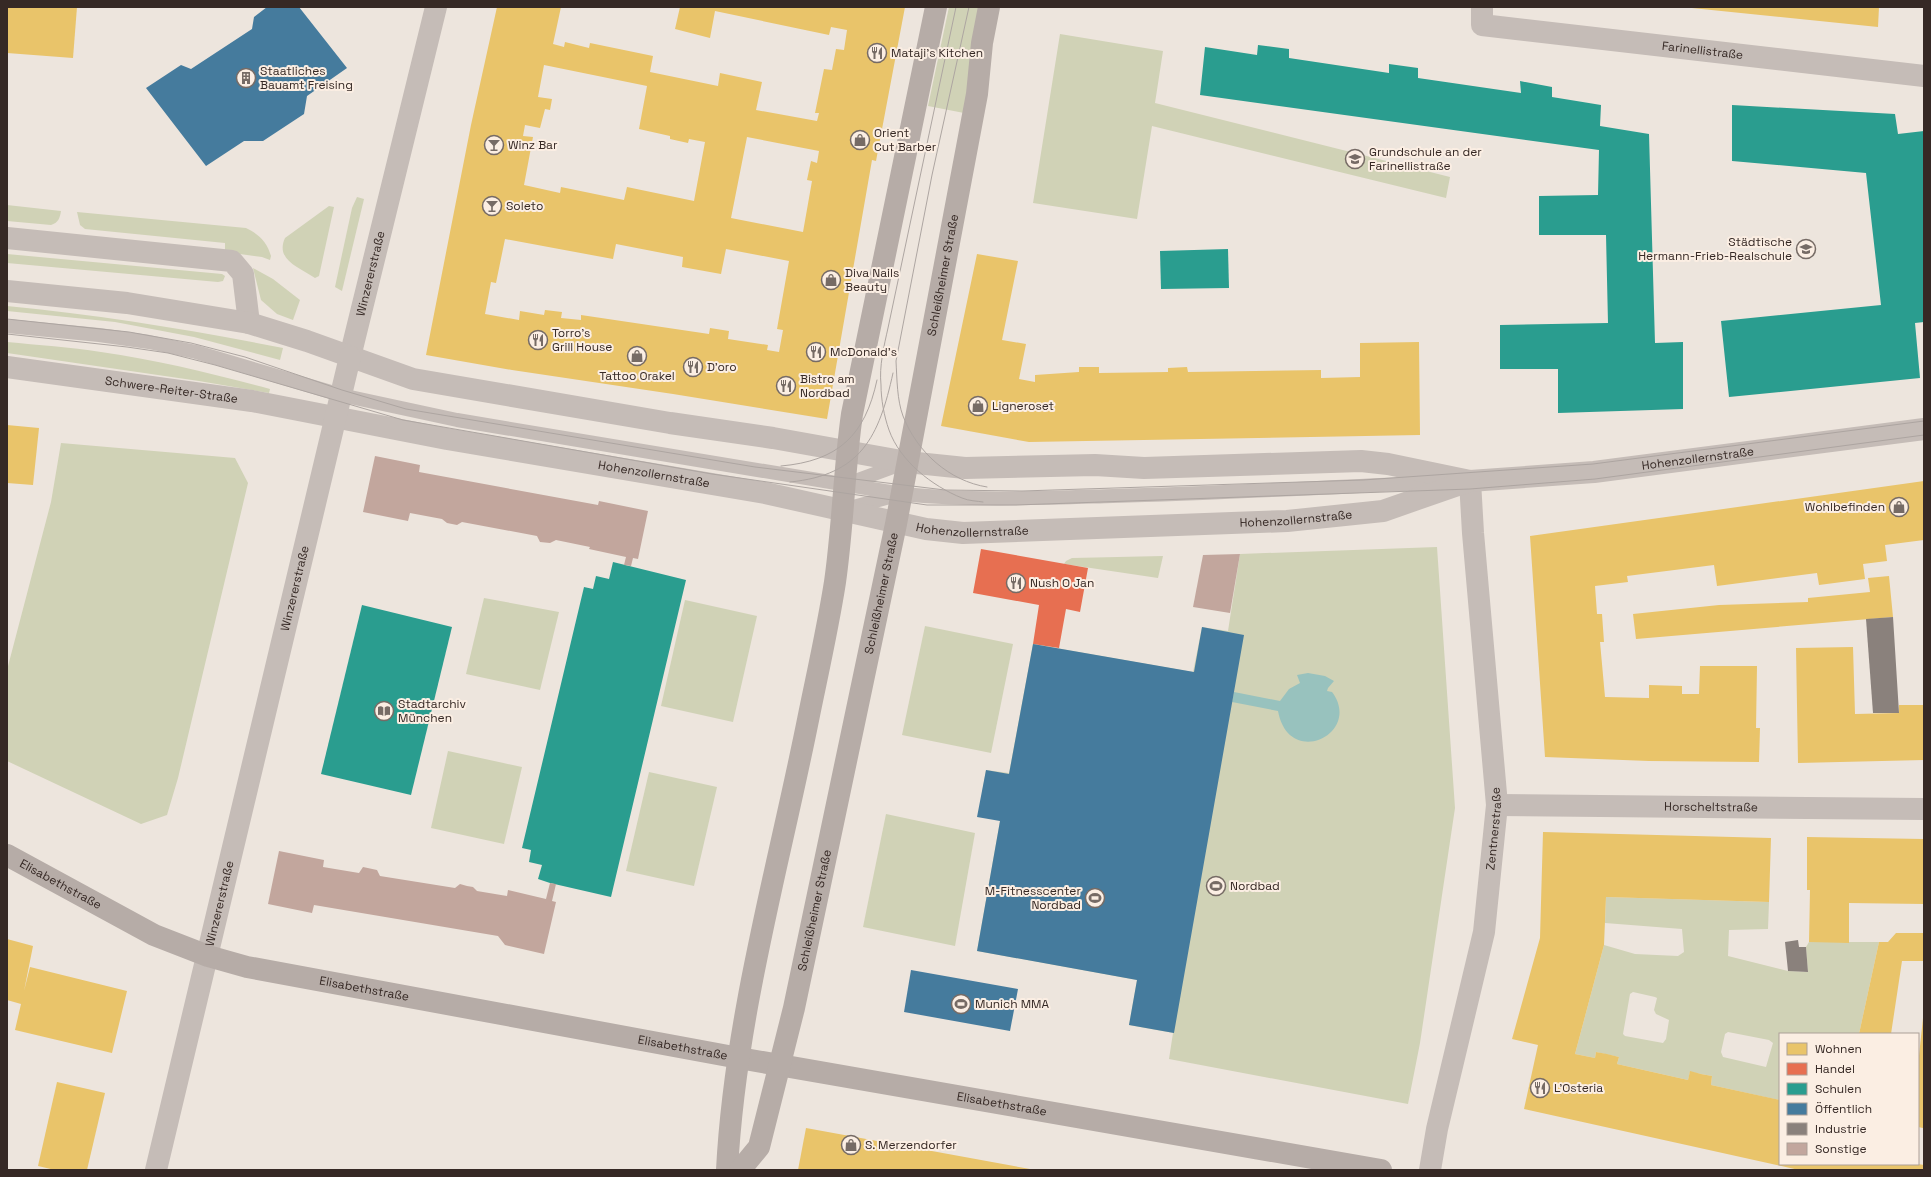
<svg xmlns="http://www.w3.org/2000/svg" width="1931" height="1177" viewBox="0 0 1931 1177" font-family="'Space Grotesk',sans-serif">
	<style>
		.green { fill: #d0d2b6; fill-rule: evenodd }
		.water { fill: #98c2be }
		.homes { fill: #e9c46a; fill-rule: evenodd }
		.shops { fill: #e76f51 }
		.schools { fill: #2a9d8f }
		.public { fill: #457b9d }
		.industry { fill: #8a817c }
		.building { fill: #c2a69d }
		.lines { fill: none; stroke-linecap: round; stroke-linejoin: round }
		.service { stroke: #c5bcb7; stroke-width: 14 }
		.minor { stroke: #c5bcb7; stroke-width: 22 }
		.tertiary { stroke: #c5bcb7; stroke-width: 22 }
		.secondary { stroke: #b6aca7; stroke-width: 22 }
		.tram { stroke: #ada5a1; stroke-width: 1 }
		.labels { text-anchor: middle; stroke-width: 4; stroke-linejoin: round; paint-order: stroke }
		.street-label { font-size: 12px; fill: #362925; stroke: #fbeee3 }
		.poi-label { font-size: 12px; fill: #362925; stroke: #fbeee3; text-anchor: start }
	</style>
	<rect width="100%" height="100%" fill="#ede5dd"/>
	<g class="green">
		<path d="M 949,7 L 980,7 L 964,113 L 928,106 Z"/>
		<path d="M 1060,34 L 1163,51 L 1155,103 L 1450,177 L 1446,198 L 1152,126 L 1137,219 L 1033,203 Z"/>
		<path d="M 357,197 L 364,199 L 342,291 L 335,287 L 352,208 Z"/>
		<path d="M 7,205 L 61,211 C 60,218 58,223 51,225 L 7,221 Z"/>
		<path d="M 329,206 L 334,207 L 319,276 L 315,278 C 299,267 275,260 285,238 Z"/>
		<path d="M 77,212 L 246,228 C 259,234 267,242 271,256 L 270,260 L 262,257 L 225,252 L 225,243 L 85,229 L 80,225 Z"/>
		<path d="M 7,254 L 222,274 L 225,276 L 223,281 L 218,282 L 7,263 Z"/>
		<path d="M 253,268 L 273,279 L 300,300 L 293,320 L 277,314 L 261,300 Z"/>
		<path d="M 7,306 C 100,315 192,330 283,348 L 280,360 L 194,337 L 115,322 L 7,311 Z"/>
		<path d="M 7,342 C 38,345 70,347 101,352 C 158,360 214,374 270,389 L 269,393 L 199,381 L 7,353 Z"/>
		<path d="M 61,443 L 235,458 L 248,483 L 178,778 L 167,815 L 141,824 L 7,761 L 7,670 L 51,502 Z"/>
		<path d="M 1437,547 L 1455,808 L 1420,1043 L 1408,1104 L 1169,1059 L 1173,1033 L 1129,1025 L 1137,980 L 977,951 L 1000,821 L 982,793 L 986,770 L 1009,773 L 1033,644 L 1193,672 L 1202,627 L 1228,631 L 1240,554 Z"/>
		<path d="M 1163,556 L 1158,578 L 1064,564 L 1066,561 L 1072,558 Z"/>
		<path d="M 484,598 L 559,612 L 540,690 L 466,674 Z"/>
		<path d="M 685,600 L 757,616 L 733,722 L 661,706 Z"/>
		<path d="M 925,626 L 1013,644 L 991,753 L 902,735 Z"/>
		<path d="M 448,751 L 522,767 L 504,844 L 431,828 Z"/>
		<path d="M 649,772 L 717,787 L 694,886 L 626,871 Z"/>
		<path d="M 886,814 L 975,833 L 955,946 L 863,927 Z"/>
		<path d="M 1606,897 L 1769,902 L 1768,929 L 1729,930 L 1728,956 L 1788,971 L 1808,972 L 1806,947 L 1809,942 L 1879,942 L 1859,1034 L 1780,1034 L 1779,1100 L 1711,1085 L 1712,1076 L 1690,1072 L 1688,1080 L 1617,1064 L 1619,1057 L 1596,1052 L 1595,1058 L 1575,1054 L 1604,945 L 1635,954 L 1678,956 L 1684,952 L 1682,929 L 1605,923 ZM 1633,992 L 1655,997 L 1657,998 L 1654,1010 L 1656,1014 L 1669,1020 L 1666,1039 L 1663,1043 L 1625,1036 L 1623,1034 L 1630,994 ZM 1728,1032 L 1769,1040 L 1773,1043 L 1766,1067 L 1723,1057 L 1721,1052 L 1725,1034 Z"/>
	</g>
	<path class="water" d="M 1308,673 L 1325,676 L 1334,681 L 1328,688 L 1327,691 L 1332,692 C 1363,733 1289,770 1278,711 L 1232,702 L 1234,692 L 1280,701 L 1289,689 L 1300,683 L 1297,675 Z"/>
	<g class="homes">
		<path d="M 7,7 L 77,7 L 73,58 L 7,53 Z"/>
		<path d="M 497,7 L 561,7 L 553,44 L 564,47 L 565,42 L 589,48 L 590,43 L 653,56 L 650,72 L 718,86 L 720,73 L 762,82 L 756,110 L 817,121 L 819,113 L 815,113 L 824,69 L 832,70 L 836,49 L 844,50 L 847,30 L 831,27 L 829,35 L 715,11 L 710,38 L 675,29 L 680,7 L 905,7 L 876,161 L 872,160 L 827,419 L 673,394 L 512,370 L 426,355 L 471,125 ZM 544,65 L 647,86 L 639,129 L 670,136 L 670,139 L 688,143 L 689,139 L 705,142 L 694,201 L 627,187 L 624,200 L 561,187 L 560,193 L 524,185 L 533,137 L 523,136 L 525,125 L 540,128 L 545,109 L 550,110 L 552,99 L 538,97 ZM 747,137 L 819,151 L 817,163 L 811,161 L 807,180 L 812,181 L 803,232 L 731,218 ZM 505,239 L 613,259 L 616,244 L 683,257 L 682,267 L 721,274 L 726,249 L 789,261 L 777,329 L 783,330 L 779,352 L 767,350 L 768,345 L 728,339 L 729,331 L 710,328 L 709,334 L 581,315 L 581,320 L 561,318 L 562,312 L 545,310 L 544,315 L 520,311 L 519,320 L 485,314 L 491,282 L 496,283 Z"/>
		<path d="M 1682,7 L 1879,7 L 1878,27 Z"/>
		<path d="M 977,254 L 1018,261 L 1002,340 L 1026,344 L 1019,379 L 1035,382 L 1035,375 L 1079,372 L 1079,367 L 1099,367 L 1099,373 L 1168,372 L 1168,368 L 1187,367 L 1188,372 L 1321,370 L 1321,378 L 1360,377 L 1360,343 L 1419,342 L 1420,435 L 1029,442 L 941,426 Z"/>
		<path d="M 7,425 L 39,428 L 33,485 L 7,483 Z"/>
		<path d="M 1924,481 L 1924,540 L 1885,545 L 1887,561 L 1863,564 L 1865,579 L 1819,585 L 1817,573 L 1717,586 L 1714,565 L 1627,576 L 1628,582 L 1595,586 L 1597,614 L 1602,614 L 1604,642 L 1600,642 L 1605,697 L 1649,698 L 1649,685 L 1682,686 L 1682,694 L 1699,694 L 1700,666 L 1757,666 L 1756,728 L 1760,728 L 1759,762 L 1649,761 L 1545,757 L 1530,536 Z"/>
		<path d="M 1889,576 L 1893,617 L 1636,639 L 1633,614 L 1719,605 L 1808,602 L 1808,598 L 1870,592 L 1868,578 Z"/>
		<path d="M 1853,647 L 1855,714 L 1899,713 L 1899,705 L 1924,705 L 1924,760 L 1798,763 L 1796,648 Z"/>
		<path d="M 1543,832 L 1771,838 L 1769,902 L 1606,897 L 1604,945 L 1575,1054 L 1595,1058 L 1596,1052 L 1607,1054 L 1619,1057 L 1617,1064 L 1688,1080 L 1690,1071 L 1701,1074 L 1712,1076 L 1711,1085 L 1780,1100 L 1780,1164 L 1918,1164 L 1924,1165 L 1924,1170 L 1799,1170 L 1524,1109 L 1538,1045 L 1512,1039 L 1540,938 Z"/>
		<path d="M 1807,837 L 1924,839 L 1924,904 L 1849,903 L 1849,943 L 1809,942 L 1810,890 L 1807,890 Z"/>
		<path d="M 1896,933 L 1924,933 L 1924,961 L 1902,961 L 1891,1034 L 1859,1034 L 1879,942 L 1888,942 Z"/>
		<path d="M 7,939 L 33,946 L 24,991 L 30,967 L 127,991 L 112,1053 L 15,1030 L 21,1004 L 7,1000 Z"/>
		<path d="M 1923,1018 L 1924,1119 L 1923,1128 L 1918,1127 L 1918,1065 Z"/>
		<path d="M 57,1082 L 105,1093 L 87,1170 L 55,1170 L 38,1166 Z"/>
		<path d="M 806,1128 L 1030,1169 L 1030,1170 L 798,1170 Z"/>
	</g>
	<path class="shops" d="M 981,549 L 1088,568 L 1080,612 L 1066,609 L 1059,648 L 1033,644 L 1039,605 L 973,593 Z"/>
	<g class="schools">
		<path d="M 1258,45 L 1289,49 L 1289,58 L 1389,73 L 1389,64 L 1418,68 L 1418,78 L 1521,93 L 1520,81 L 1552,87 L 1552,97 L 1601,105 L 1600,126 L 1649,134 L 1655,343 L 1683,342 L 1683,409 L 1558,413 L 1558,369 L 1500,369 L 1500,325 L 1608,323 L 1606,235 L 1539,235 L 1539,196 L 1598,195 L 1599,150 L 1200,95 L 1205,47 L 1257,55 Z"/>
		<path d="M 1732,105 L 1895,114 L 1898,134 L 1924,131 L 1924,322 L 1915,323 L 1920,378 L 1729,397 L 1721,321 L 1881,305 L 1866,173 L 1732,161 Z"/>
		<path d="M 1228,249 L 1229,288 L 1161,289 L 1160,251 Z"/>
		<path d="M 613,562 L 686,580 L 611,897 L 550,883 L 538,879 L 542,865 L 529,862 L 531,850 L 522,848 L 584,587 L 593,589 L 596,576 L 609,579 Z"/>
		<path d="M 362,605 L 452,627 L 411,795 L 321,774 Z"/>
	</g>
	<g class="public">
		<path d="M 267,7 L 299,7 L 347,68 L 307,96 L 304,114 L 263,141 L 244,141 L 206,166 L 146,88 L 181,65 L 191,69 L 252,29 L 254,17 Z"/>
		<path d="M 1202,627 L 1244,635 L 1174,1033 L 1129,1025 L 1137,980 L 977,951 L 1000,821 L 977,817 L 986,770 L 1009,774 L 1033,644 L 1194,672 Z"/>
		<path d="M 911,970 L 1018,989 L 1010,1031 L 904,1012 Z"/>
	</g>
	<g class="industry">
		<path d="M 1893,617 L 1899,713 L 1873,713 L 1866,619 Z"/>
		<path d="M 1798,940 L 1799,947 L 1806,947 L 1808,972 L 1788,971 L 1785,942 Z"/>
	</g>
	<g class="building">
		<path d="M 375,456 L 420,465 L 419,472 L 598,505 L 599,501 L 648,511 L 638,559 L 633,558 L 631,566 L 624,565 L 626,557 L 589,549 L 590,547 L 556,540 L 550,543 L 540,542 L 537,536 L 462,522 L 457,525 L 447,523 L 442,519 L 410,513 L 408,521 L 363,512 Z"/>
		<path d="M 1240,554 L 1230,613 L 1193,607 L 1203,555 Z"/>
		<path d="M 279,851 L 324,860 L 323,867 L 359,873 L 363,867 L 377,870 L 380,876 L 455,888 L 460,884 L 467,886 L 473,887 L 477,891 L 507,896 L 508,890 L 546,899 L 550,883 L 556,884 L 552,901 L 556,902 L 544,954 L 505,945 L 498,936 L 314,905 L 312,913 L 268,904 Z"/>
	</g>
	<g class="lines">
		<g class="service">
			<path d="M 7,326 L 99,335 L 149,342 L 196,352 L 341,395 L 457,420 L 902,494 C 972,501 1042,498 1113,496 C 1224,493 1334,487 1445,482"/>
			<path d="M 847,484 L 904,463"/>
			<path d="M 846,509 L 897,495"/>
		</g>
		<g class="minor">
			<path id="s1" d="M 1482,7 L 1482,25 L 1924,76"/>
			<path d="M 7,238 L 232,261 L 243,274 L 249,323"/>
			<path id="s2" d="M 350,357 L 436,7"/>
			<path id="s3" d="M 1497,805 L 1924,809"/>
			<path id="s4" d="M 1430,1170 L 1437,1129 L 1484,932 L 1497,805 L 1473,533 L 1470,481"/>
		</g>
		<g class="tertiary">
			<path id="s5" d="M 7,291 L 127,303 L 249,323 L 307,341 L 413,379 L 670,423 L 773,438 L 907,462 L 965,468 L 1095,465 L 1144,468 L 1361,461 L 1388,464 L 1470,481 L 1594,472 L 1924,429"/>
			<path id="s6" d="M 7,367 L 252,401 L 447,439 L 765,493 L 926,529 L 963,533 L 1287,521 L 1383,511 L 1469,481"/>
			<path id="s7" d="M 156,1170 L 350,357"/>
		</g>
		<g class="secondary">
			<path id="s8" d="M 7,855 L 154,935 L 208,956 L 247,967 L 739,1058 L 1381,1170"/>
			<path d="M 727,1170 C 735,1016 779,866 809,715 C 818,671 828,627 835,582 C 843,526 844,470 852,414 L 936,7"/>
			<path id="s9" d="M 740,1170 L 759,1147 L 794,1008 L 896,524 L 977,94 L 982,43 L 989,7"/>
		</g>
		<g class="tram">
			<path d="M 956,7 L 888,328 C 884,346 879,366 881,385 C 881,399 884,416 889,430 C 900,461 932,486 962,498 C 969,501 977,501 983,502"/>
			<path d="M 969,7 L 932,175 L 896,361 C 897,379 897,400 903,416 C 917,452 949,481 987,487"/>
			<path d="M 7,319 L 129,332 L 191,343 L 245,357 L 342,390 L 406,409 L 755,467 L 945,490 L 1022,491 L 1363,480 L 1593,464 L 1924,421"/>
			<path d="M 7,334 L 127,347 L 168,353 L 215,365 L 403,420 L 712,474 L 927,505 L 1016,505 L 1470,489 L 1595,479 L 1924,435"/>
			<path d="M 781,466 C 838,461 865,436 877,380"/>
			<path d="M 790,482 C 861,475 879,437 893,373"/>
		</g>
	</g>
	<defs>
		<g id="restaurant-ring" transform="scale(1)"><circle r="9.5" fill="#fbeee3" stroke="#766b65" stroke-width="1.5"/><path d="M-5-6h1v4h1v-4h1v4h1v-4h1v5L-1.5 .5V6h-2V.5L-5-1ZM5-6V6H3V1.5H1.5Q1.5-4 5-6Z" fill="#766b65"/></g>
		<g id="building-ring" transform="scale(1)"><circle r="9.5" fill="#fbeee3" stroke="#766b65" stroke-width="1.5"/><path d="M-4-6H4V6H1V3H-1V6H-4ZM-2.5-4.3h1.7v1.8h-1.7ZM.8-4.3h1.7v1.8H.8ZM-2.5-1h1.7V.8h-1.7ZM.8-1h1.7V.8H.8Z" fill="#766b65"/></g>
		<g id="shop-ring" transform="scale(1)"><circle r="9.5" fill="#fbeee3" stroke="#766b65" stroke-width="1.5"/><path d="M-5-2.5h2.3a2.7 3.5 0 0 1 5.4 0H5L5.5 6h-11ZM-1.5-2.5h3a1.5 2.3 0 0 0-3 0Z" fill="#766b65"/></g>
		<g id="bar-ring" transform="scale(1)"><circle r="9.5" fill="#fbeee3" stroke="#766b65" stroke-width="1.5"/><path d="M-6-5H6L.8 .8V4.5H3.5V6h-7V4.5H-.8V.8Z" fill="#766b65"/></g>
		<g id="school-ring" transform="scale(1)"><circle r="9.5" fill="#fbeee3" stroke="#766b65" stroke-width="1.5"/><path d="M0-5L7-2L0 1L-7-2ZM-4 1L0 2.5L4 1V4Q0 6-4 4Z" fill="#766b65"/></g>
		<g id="library-ring" transform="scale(1)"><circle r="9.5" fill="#fbeee3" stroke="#766b65" stroke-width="1.5"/><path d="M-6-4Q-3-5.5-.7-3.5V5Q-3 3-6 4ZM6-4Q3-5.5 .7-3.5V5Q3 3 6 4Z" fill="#766b65"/></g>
		<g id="stadium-ring" transform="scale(1)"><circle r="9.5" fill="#fbeee3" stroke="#766b65" stroke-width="1.5"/><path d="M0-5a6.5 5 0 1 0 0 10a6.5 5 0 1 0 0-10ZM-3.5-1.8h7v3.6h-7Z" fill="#766b65"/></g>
	</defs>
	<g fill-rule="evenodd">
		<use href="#restaurant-ring" x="877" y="53"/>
		<use href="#building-ring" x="246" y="78"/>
		<use href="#shop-ring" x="860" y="140"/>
		<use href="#bar-ring" x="494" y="145"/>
		<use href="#school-ring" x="1355" y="159"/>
		<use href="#bar-ring" x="492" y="206"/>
		<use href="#school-ring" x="1806" y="249"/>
		<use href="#shop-ring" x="831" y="280"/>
		<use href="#restaurant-ring" x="538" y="340"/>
		<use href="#restaurant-ring" x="816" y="352"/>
		<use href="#shop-ring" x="637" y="356"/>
		<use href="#restaurant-ring" x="693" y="367"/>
		<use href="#restaurant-ring" x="786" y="386"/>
		<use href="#shop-ring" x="978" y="406"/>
		<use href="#shop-ring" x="1899" y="507"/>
		<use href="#restaurant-ring" x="1016" y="583"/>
		<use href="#library-ring" x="384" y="711"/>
		<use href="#stadium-ring" x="1216" y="886"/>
		<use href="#stadium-ring" x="1095" y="898"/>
		<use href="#stadium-ring" x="961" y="1004"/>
		<use href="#restaurant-ring" x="1540" y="1088"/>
		<use href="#shop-ring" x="851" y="1145"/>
	</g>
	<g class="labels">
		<g class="street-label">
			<text dy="4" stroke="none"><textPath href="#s1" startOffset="240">Farinellistraße</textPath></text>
			<text dy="4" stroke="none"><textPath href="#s2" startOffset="86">Winzererstraße</textPath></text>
			<text dy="4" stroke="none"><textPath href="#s9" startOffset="921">Schleißheimer Straße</textPath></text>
			<text dy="4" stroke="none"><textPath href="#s6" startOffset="166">Schwere-Reiter-Straße</textPath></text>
			<text dy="4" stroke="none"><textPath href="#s5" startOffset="1713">Hohenzollernstraße</textPath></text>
			<text dy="4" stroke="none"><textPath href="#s6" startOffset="656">Hohenzollernstraße</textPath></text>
			<text dy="4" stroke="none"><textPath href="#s6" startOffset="1304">Hohenzollernstraße</textPath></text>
			<text dy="4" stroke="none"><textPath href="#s6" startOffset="980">Hohenzollernstraße</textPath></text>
			<text dy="4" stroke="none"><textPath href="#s7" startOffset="598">Winzererstraße</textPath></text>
			<text dy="4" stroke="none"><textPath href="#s9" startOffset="597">Schleißheimer Straße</textPath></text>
			<text dy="4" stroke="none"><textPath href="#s3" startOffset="214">Horscheltstraße</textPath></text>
			<text dy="4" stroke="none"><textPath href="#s4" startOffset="348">Zentnerstraße</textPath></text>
			<text dy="4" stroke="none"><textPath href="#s8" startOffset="61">Elisabethstraße</textPath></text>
			<text dy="4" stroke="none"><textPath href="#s7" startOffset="274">Winzererstraße</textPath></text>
			<text dy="4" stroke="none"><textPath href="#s9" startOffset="273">Schleißheimer Straße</textPath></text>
			<text dy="4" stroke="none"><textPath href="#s8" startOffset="385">Elisabethstraße</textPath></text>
			<text dy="4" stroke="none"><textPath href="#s8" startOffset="709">Elisabethstraße</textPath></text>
			<text dy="4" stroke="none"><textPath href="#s8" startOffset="1033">Elisabethstraße</textPath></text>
		</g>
		<g class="poi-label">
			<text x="891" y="57">Mataji's Kitchen</text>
			<text x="260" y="75">Staatliches<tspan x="260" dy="14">Bauamt Freising</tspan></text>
			<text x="874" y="137">Orient<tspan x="874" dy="14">Cut Barber</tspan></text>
			<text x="508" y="149">Winz Bar</text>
			<text x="1369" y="156">Grundschule an der<tspan x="1369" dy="14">Farinellistraße</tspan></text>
			<text x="506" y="210">Soleto</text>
			<text x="1792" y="246" text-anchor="end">Städtische<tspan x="1792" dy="14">Hermann-Frieb-Realschule</tspan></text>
			<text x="845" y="277">Diva Nails<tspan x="845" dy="14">Beauty</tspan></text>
			<text x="552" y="337">Torro's<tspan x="552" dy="14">Grill House</tspan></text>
			<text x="830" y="356">McDonald's</text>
			<text x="707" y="371">D’oro</text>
			<text x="637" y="380" text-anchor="middle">Tattoo Orakel</text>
			<text x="800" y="383">Bistro am<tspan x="800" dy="14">Nordbad</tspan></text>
			<text x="992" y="410">Ligneroset</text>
			<text x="1885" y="511" text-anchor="end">Wohlbefinden</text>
			<text x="1030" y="587">Nush O Jan</text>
			<text x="398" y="708">Stadtarchiv<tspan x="398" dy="14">München</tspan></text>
			<text x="1230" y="890">Nordbad</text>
			<text x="1081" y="895" text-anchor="end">M-Fitnesscenter<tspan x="1081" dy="14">Nordbad</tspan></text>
			<text x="975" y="1008">Munich MMA</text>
			<text x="1554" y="1092">L'Osteria</text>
			<text x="865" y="1149">S. Merzendorfer</text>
		</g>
	</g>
	<rect width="1931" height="1177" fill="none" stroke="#362925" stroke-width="16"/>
	<rect x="1779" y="1033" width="140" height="132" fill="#fbeee3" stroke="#ac9f97"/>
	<rect x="1787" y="1043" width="20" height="12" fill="#e9c46a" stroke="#ac9f97"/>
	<text x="1815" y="1053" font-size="12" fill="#362925">Wohnen</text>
	<rect x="1787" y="1063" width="20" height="12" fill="#e76f51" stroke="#ac9f97"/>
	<text x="1815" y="1073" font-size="12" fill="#362925">Handel</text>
	<rect x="1787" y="1083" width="20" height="12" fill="#2a9d8f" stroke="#ac9f97"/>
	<text x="1815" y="1093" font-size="12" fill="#362925">Schulen</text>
	<rect x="1787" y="1103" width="20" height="12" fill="#457b9d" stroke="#ac9f97"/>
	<text x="1815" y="1113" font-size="12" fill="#362925">Öffentlich</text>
	<rect x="1787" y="1123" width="20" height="12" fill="#8a817c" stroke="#ac9f97"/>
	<text x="1815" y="1133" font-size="12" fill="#362925">Industrie</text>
	<rect x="1787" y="1143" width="20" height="12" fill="#c2a69d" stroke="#ac9f97"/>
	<text x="1815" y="1153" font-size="12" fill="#362925">Sonstige</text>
</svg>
